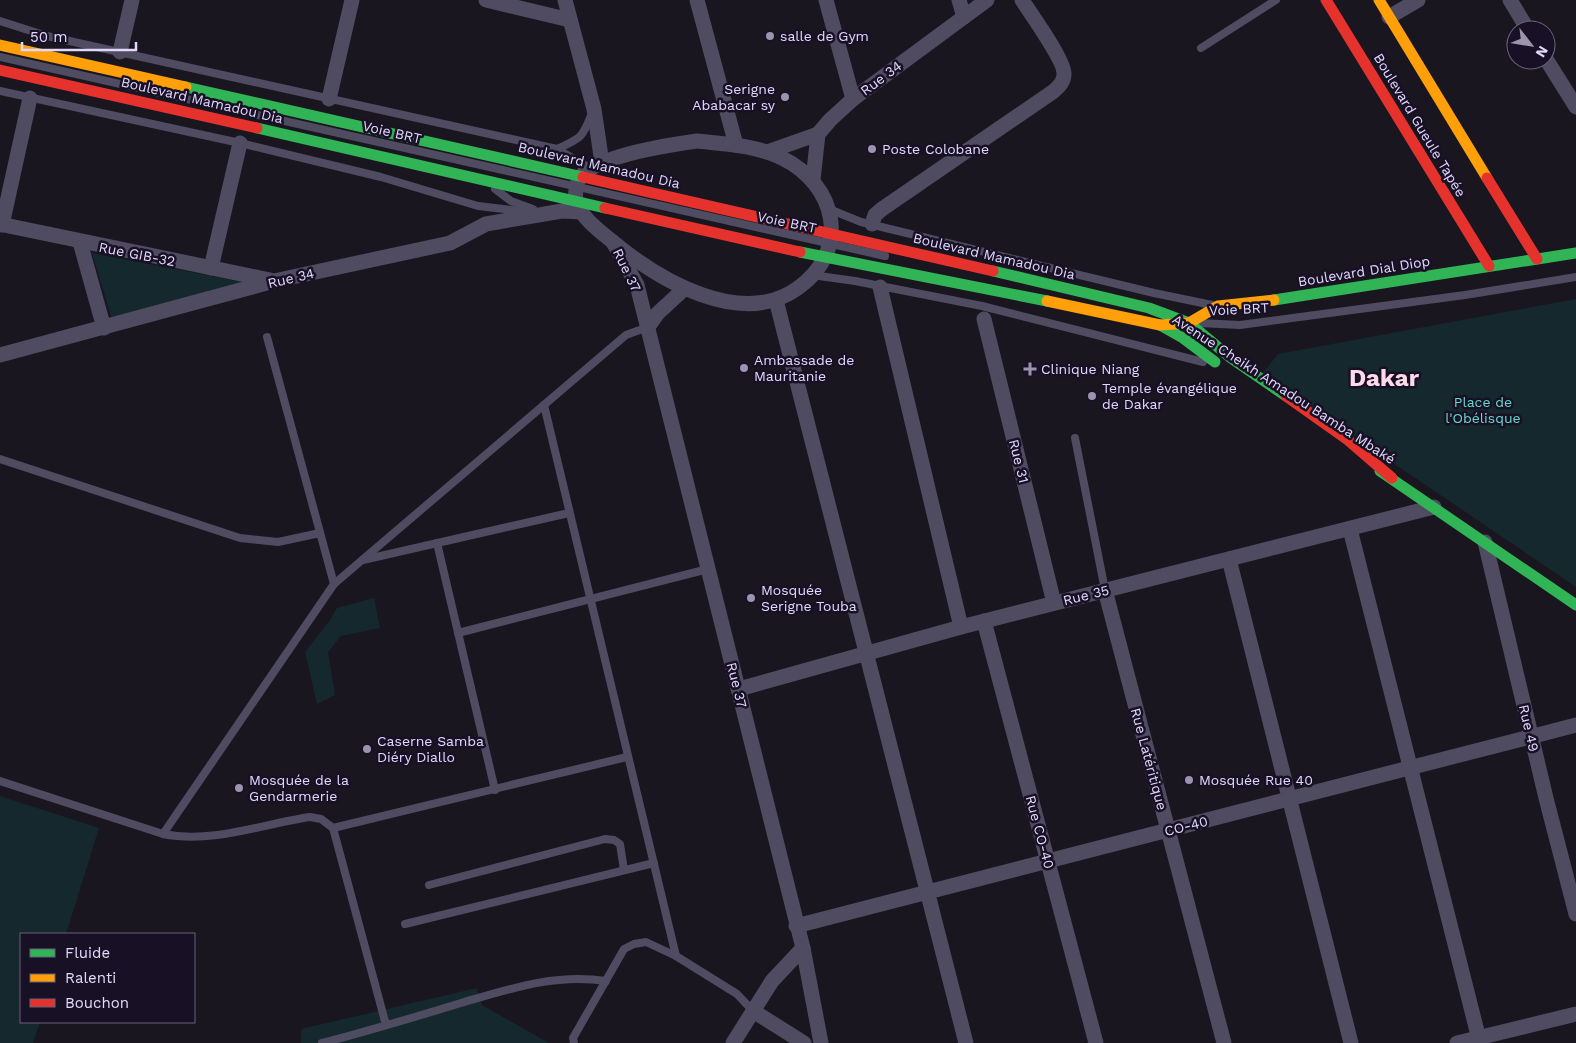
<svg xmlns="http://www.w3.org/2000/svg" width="1576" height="1043" viewBox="0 0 1576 1043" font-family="'Work Sans',sans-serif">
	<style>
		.green { fill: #15282d }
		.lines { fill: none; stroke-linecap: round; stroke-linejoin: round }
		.lane { stroke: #4f4b61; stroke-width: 8 }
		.street { stroke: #4f4b61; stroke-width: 15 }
		.fast { stroke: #30b455; stroke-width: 11 }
		.slow { stroke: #ff9f0a; stroke-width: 11 }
		.jam { stroke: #e5322d; stroke-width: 11 }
		.poi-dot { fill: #9c94af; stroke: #181125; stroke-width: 2 }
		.labels { text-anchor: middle; stroke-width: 5; stroke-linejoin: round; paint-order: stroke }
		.poi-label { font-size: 14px; fill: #e2d8fc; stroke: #181125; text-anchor: start }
		.street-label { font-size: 14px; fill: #e2d8fc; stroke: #181125 }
		.park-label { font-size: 14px; fill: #68d8cf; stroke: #181125 }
		.town-label { font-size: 24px; font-weight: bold; fill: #fddaea; stroke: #181125 }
	</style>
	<rect width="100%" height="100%" fill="#191620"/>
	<g class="green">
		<path d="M 92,253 L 242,282 L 112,319 Z"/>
		<path d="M 1576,299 L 1576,587 L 1262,374 L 1278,354 Z"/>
		<path d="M 374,598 L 380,628 L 341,636 L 328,652 L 335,695 L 317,704 L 305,652 L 330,620 L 337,608 Z"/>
		<path d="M 0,796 L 99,828 L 66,934 L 21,934 L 21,1022 L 40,1022 L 33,1043 L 0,1043 Z"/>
		<path d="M 477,988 L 482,1005 L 549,1043 L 301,1043 L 301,1029 Z"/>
	</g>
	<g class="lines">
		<g class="lane">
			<path d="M 0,21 L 47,36 L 557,149 L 591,169"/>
			<path d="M 1201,48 L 1276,0"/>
			<path d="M 0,57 L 885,256"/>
			<path d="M 0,91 L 240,143 L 381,177 L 478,206 L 529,212"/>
			<path d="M 557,149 C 581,138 582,139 592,113"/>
			<path d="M 495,189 L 511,201 L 533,209"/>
			<path d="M 829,209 L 861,222 L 1154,293 L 1212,305"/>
			<path d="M 812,275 L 855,281 L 982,306 L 1203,362"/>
			<path d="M 1199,323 L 1240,325 L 1465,295 L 1576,277"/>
			<path d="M 267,337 L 334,584"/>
			<path d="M 544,405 L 676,956"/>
			<path d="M 1075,438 L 1105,590"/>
			<path d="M 0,459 L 240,538 L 278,542 L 320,533"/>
			<path d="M 437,543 L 495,790"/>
			<path d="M 363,560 L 569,513"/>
			<path d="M 458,633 L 708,569"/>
			<path d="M 0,781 L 163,834 C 212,844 262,824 310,817 L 321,819 L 333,828 L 386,1025"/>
			<path d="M 333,828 L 627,757"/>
			<path d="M 163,834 L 334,584 L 626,335 L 648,327"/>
			<path d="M 429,885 L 605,839 L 614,840 L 620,844 L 624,870"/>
			<path d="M 405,924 L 654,863"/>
			<path d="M 322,1043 C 369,1031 415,1017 461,1003 C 509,989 556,973 606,981"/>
			<path d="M 574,1043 L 573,1038 L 624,949 L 634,944 L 646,942 L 676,956 L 737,994 L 753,1011"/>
		</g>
		<g class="street">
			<path d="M 486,0 L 570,20"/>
			<path d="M 565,0 L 594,109 L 602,163"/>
			<path d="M 697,0 L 736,145"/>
			<path d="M 826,0 L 853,99"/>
			<path d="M 959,0 L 964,17"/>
			<path d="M 1510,0 L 1528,30"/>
			<path d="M 1389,17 L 1418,0"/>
			<path d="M 120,52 L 132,0"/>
			<path d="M 1546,59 L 1576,107"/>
			<path d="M 329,99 L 352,0"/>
			<path d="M 697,141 C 726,144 755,145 782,158 C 837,185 851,250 798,288 C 741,329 659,280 613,242 C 601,232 583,219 577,204 C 574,197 576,181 582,175 C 603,155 668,145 697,141 Z"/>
			<path d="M 767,152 L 818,134"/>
			<path d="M 813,180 L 818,134 L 830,120 L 853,99 L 987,0"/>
			<path d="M 0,224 L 270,280"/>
			<path d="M 872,224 L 875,215 L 882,209 L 1054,91 C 1059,86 1064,82 1064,74 C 1065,61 1031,14 1022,0"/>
			<path d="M 2,225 L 30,98"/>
			<path d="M 80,242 L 104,328"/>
			<path d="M 613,242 L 637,285 L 803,948 L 821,1043"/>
			<path d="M 211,268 L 240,143"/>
			<path d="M 880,287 L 961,627"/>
			<path d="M 776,300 L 966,1043"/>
			<path d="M 984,319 L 1054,603"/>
			<path d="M 648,327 L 658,313 L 684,289"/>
			<path d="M 0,355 L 274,281 L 450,243 L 486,224 L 562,211 L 582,212"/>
			<path d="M 1350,529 L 1480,1043"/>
			<path d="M 1485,542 L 1546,798 L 1576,914"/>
			<path d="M 1229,559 L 1351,1043"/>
			<path d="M 1105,590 L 1224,1043"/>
			<path d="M 984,621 L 1096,1043"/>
			<path d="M 739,689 L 961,627 L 1434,507"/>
			<path d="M 796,926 L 1576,725"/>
			<path d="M 753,1011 L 804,1043"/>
			<path d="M 733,1043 L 772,981 L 803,948"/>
			<path d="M 1457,1043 L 1576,1014"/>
		</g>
		<g class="fast">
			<path d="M 186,87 L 583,177"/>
			<path d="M 257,128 L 605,208"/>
			<path d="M 800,252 L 1047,301"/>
			<path d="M 993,271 L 1149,308 L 1189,323 L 1231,358 L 1286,396"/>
			<path d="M 1274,300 L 1576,253"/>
			<path d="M 1160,325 L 1183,338 L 1215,362"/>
			<path d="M 1380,471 L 1576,605"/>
		</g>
		<g class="slow">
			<path d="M 1379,0 L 1487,178"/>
			<path d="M 0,45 L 186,87"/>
			<path d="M 1047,301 L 1160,325 L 1189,323 L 1218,306 L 1274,300"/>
		</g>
		<g class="jam">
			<path d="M 1326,0 L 1489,266"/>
			<path d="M 0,70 L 257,128"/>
			<path d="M 583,177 L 993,271"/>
			<path d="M 1487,178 L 1537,259"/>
			<path d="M 605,208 L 800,252"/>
			<path d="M 1286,396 L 1348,440 L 1392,478"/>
		</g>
	</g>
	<g class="poi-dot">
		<circle cx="770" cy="36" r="5"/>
		<circle cx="785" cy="97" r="5"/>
		<circle cx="872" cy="149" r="5"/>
		<circle cx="744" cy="368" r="5"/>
		<path d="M1027.5 361.5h5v5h5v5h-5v5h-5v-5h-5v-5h5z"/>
		<circle cx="1092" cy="396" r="5"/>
		<circle cx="751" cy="598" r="5"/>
		<circle cx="367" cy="749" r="5"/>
		<circle cx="1189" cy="780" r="5"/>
		<circle cx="239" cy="788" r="5"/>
	</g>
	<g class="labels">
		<g class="poi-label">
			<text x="780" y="41">salle de Gym</text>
			<text x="775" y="94" text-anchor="end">Serigne<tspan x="775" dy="16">Ababacar sy</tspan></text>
			<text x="882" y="154">Poste Colobane</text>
			<text x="754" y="365">Ambassade de<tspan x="754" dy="16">Mauritanie</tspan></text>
			<text x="1041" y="374">Clinique Niang</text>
			<text x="1102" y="393">Temple évangélique<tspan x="1102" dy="16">de Dakar</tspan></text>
			<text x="761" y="595">Mosquée<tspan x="761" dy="16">Serigne Touba</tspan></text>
			<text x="377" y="746">Caserne Samba<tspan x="377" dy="16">Diéry Diallo</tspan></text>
			<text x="249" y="785">Mosquée de la<tspan x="249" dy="16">Gendarmerie</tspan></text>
			<text x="1199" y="785">Mosquée Rue 40</text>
		</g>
		<g class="street-label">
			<text transform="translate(881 78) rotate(-37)" y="5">Rue 34</text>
			<text transform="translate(202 100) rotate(13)" y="5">Boulevard Mamadou Dia</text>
			<text transform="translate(1420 125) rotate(59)" y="5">Boulevard Gueule Tapée</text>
			<text transform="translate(392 132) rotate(13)" y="5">Voie BRT</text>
			<text transform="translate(599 165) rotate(13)" y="5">Boulevard Mamadou Dia</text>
			<text transform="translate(787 222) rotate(12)" y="5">Voie BRT</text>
			<text transform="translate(137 254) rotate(11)" y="5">Rue GIB-32</text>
			<text transform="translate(994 256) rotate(13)" y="5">Boulevard Mamadou Dia</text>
			<text transform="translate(627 270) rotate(64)" y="5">Rue 37</text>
			<text transform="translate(1364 271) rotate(-9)" y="5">Boulevard Dial Diop</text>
			<text transform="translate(291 278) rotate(-13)" y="5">Rue 34</text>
			<text transform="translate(1239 309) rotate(-3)" y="5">Voie BRT</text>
			<text transform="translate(1284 389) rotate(33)" y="5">Avenue Cheikh Amadou Bamba Mbaké</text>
			<text transform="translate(1019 461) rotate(76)" y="5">Rue 31</text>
			<text transform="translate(1086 595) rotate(-14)" y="5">Rue 35</text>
			<text transform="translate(737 685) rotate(76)" y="5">Rue 37</text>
			<text transform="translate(1529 728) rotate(77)" y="5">Rue 49</text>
			<text transform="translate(1149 759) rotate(75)" y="5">Rue Latéritique</text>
			<text transform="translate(1186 826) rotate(-14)" y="5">CO-40</text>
			<text transform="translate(1040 832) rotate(75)" y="5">Rue CO-40</text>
		</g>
		<g class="park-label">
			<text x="1483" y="407">Place de<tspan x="1483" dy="16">l'Obélisque</tspan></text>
		</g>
		<g class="town-label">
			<text x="1384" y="386">Dakar</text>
		</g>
	</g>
	<rect x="20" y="933" width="175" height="90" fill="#181125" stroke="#69617b"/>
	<rect x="30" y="949" width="25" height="8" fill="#30b455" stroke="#69617b"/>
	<text x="65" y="958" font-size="15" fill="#e2d8fc">Fluide</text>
	<rect x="30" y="974" width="25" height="8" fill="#ff9f0a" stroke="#69617b"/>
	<text x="65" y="983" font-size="15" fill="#e2d8fc">Ralenti</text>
	<rect x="30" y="999" width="25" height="8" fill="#e5322d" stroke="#69617b"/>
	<text x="65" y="1008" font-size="15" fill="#e2d8fc">Bouchon</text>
	<g transform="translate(1531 45) rotate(121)"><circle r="24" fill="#181125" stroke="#69617b"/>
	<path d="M0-4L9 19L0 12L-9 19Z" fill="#9c94af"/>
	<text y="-8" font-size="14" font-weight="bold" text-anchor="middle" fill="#e2d8fc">N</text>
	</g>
	<path d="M22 42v8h114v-8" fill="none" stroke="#e2d8fc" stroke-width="2.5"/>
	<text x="30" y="42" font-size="15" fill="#e2d8fc" stroke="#181125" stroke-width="4" paint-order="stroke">50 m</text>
</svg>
